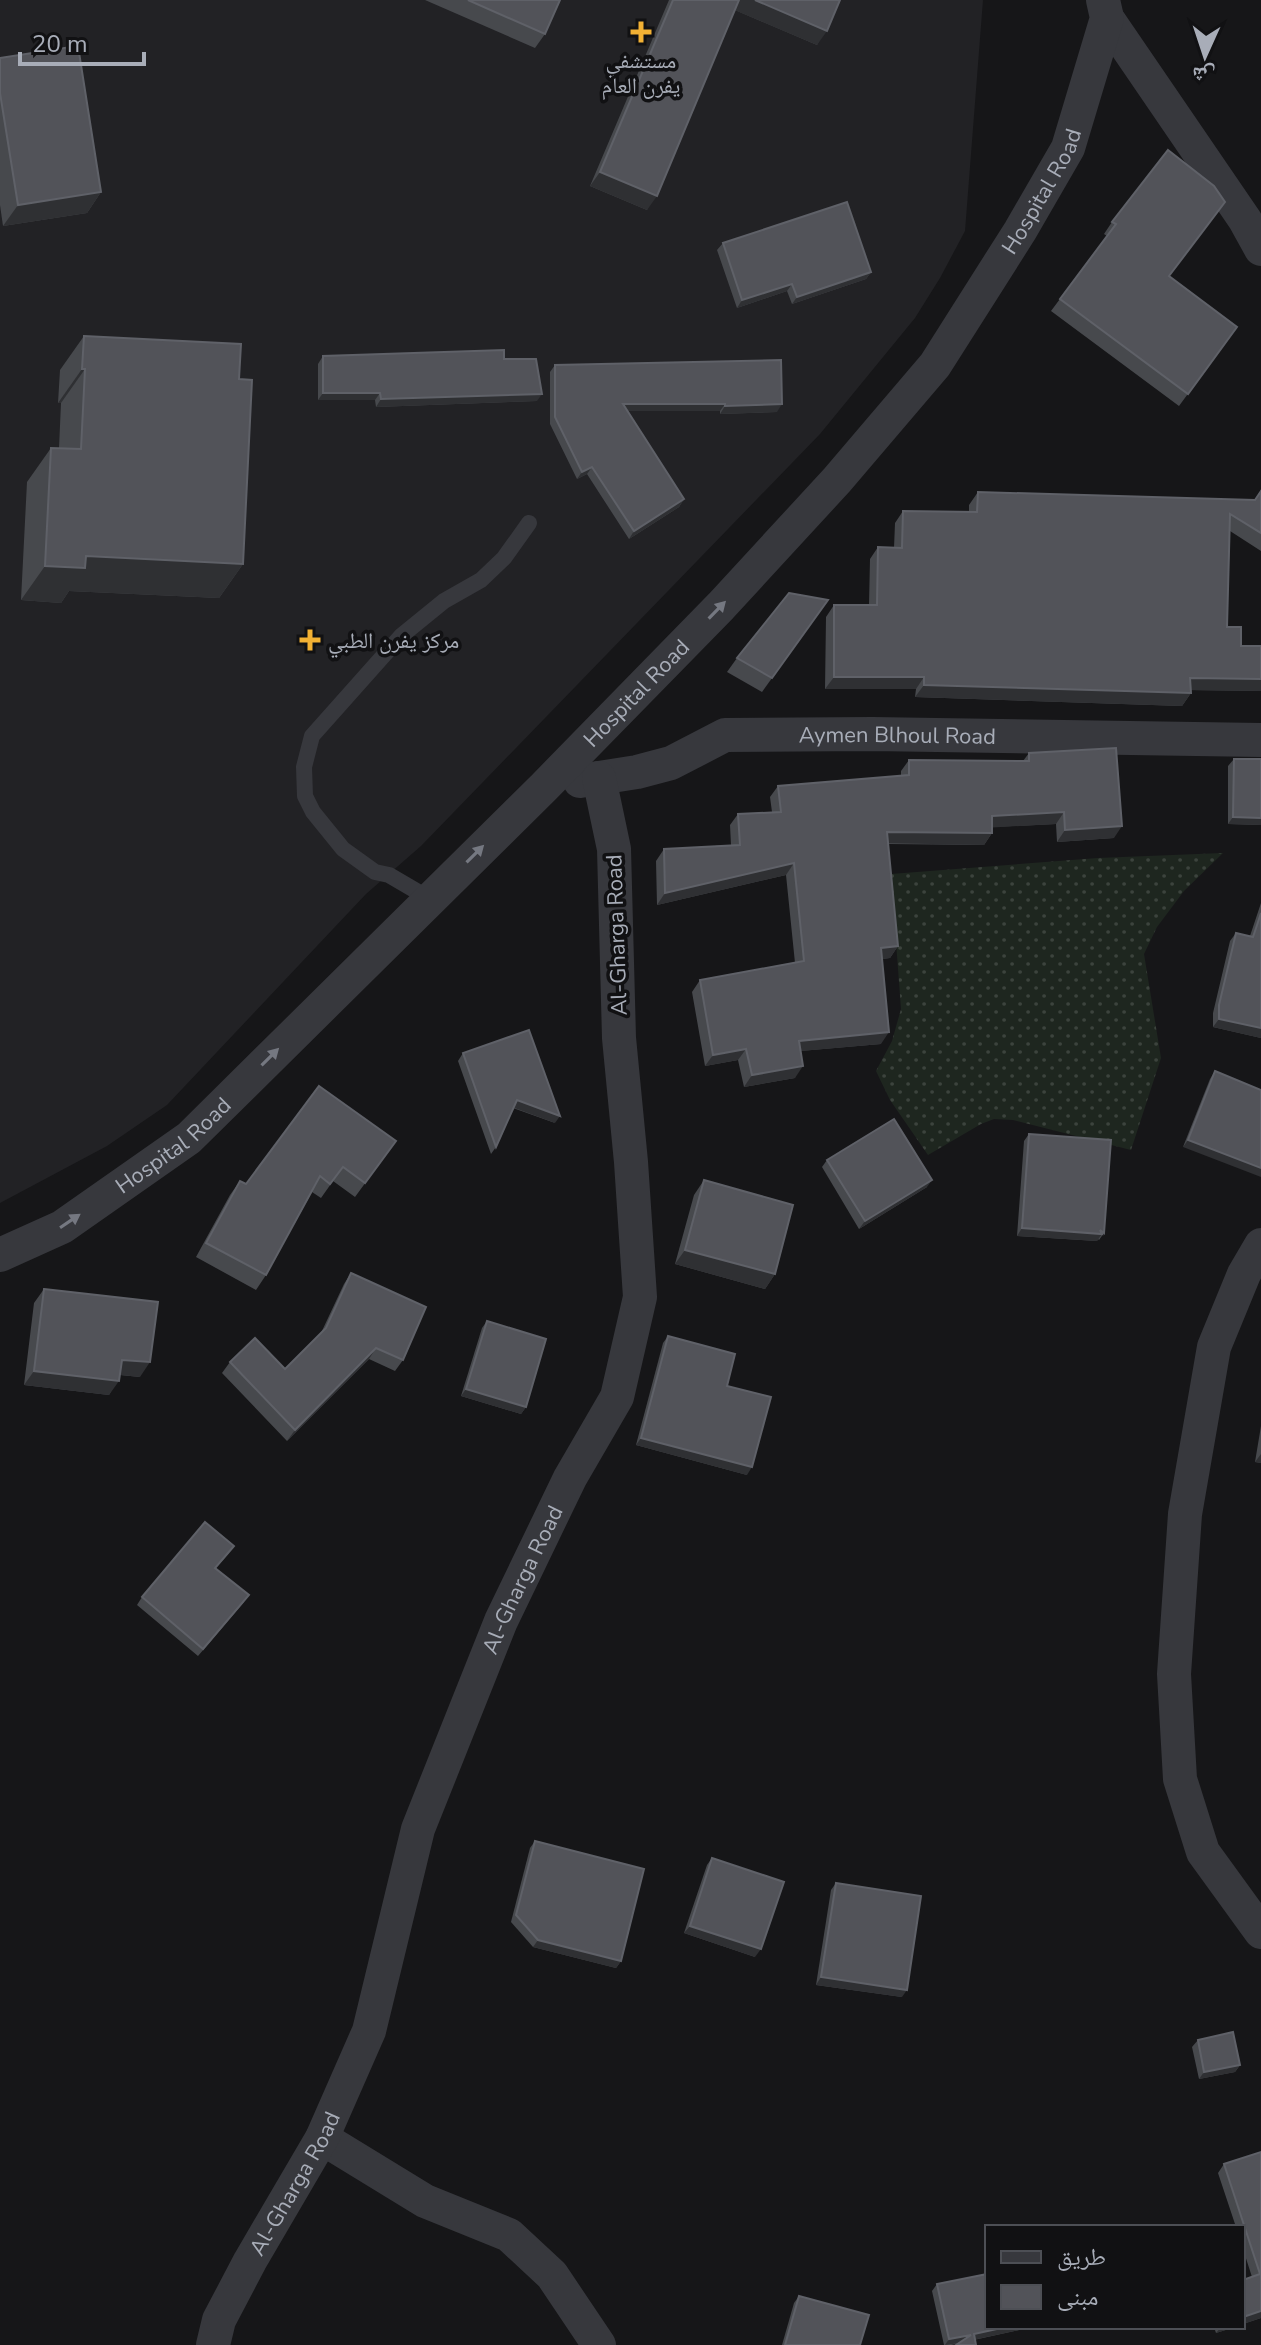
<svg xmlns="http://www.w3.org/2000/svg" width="1261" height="2345" viewBox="0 0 1261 2345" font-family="'Nunito Sans','Noto Naskh Arabic',sans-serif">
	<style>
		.built { fill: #222225 }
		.grass { fill: url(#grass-dots) }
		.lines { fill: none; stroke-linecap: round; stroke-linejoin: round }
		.lane { stroke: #37383d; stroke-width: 16 }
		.street { stroke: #37383d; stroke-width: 34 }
		.wall { fill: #47494d }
		.shaded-wall { fill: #2f3033 }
		.building { fill: #525359; stroke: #5f6168; stroke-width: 2 }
		.oneway { fill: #757881 }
		.poi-dot { fill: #f2b134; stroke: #111113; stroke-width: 3 }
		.labels { text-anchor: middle; stroke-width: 7; stroke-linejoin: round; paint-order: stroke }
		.poi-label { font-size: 22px; fill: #a8adb8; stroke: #111113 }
		.street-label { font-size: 22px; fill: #a8adb8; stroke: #111113 }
	</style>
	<defs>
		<pattern id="grass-dots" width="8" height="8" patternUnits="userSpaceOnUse" patternTransform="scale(2)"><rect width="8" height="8" fill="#1e261f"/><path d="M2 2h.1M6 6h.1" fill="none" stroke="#3c433d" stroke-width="1.8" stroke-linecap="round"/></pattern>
	</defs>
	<rect width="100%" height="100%" fill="#161618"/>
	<path class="built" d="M 0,0 L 983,0 L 965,231 L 940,278 L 915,318 L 820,434 L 421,846 L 366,894 L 167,1105 L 107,1146 L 0,1203 Z"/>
	<path class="grass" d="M 1223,853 L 1184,891 L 1157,927 L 1144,954 L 1161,1058 L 1131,1150 L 1013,1120 L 994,1119 L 981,1124 L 928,1155 L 890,1100 L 876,1071 L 892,1041 L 901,1009 L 891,874 L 1098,858 Z"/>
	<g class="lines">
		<path class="lane" d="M 430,899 L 389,875 L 375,872 L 343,849 L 313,812 L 305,796 L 304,767 L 312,736 L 401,636 L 444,601 L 481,580 L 504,558 L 529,523"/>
		<g class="street">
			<path d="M 1107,18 L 1245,220 L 1261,249"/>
			<path id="s1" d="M 580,781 L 637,772 L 671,763 L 725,735 L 872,734 L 1261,740"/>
			<path d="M 1261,1245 L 1244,1274 L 1214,1347 L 1185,1514 L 1174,1674 L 1180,1779 L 1203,1852 L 1261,1932"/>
			<path id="s2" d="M 0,1255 L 62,1227 L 189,1138 L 544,787 L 721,606 L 837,480 L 935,365 L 1020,231 L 1068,148 L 1107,18 L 1103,0"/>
			<path d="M 322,2138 L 425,2201 L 509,2235 L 552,2275 L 599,2345"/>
			<path id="s3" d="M 213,2345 L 219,2320 L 250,2261 L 322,2138 L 369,2031 L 418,1829 L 501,1621 L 570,1478 L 617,1397 L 640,1297 L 631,1162 L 619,1038 L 614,849 L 599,778"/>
		</g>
	</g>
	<g class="wall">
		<path d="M 425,0 L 560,0 L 545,34 L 535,48 Z"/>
		<path d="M 669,0 L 840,0 L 817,45 L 735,10 L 647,210 L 590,186 Z"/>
		<path d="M 0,58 L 101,192 L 87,213 L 3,226 L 0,205 Z"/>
		<path d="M 1225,202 L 1169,276 L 1237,327 L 1179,406 L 1051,311 L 1107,236 L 1104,234 L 1112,222 Z"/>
		<path d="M 723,243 L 871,272 L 866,279 L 792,304 L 787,291 L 737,308 L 717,250 Z"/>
		<path d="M 84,336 L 239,379 L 243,564 L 219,598 L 69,591 L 61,603 L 21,600 L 27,482 L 51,448 L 59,448 L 61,403 L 58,403 L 60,370 Z"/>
		<path d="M 323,356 L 504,359 L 537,401 L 376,407 L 375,400 L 318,400 L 318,364 Z"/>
		<path d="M 555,365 L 777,412 L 720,414 L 720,411 L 628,411 L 684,499 L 679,507 L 629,539 L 587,474 L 577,479 L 550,424 L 550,372 Z"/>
		<path d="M 1261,490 L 1261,551 L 1230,531 L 1227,627 L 1241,646 L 1261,691 L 1191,690 L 1191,693 L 1182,706 L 915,697 L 916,689 L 825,689 L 826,617 L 834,605 L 869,605 L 870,559 L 878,547 L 894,548 L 895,523 L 903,511 L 969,512 L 969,505 L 978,492 L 1255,500 Z"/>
		<path d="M 828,600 L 762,692 L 727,672 L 737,658 Z"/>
		<path d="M 1029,753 L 1114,838 L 1057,842 L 1056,824 L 992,827 L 992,833 L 984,845 L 888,844 L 898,946 L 890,958 L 882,959 L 881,1044 L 800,1051 L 795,1078 L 744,1087 L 738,1060 L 705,1066 L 692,992 L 700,980 L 795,963 L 786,875 L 657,905 L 656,861 L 664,849 L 731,845 L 730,825 L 738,814 L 772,812 L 770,797 L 778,786 L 901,776 L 901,771 L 909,760 L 1023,761 Z"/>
		<path d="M 1234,759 L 1261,825 L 1228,824 L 1228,766 Z"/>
		<path d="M 1261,903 L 1261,1038 L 1213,1027 L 1213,1013 L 1230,941 L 1236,933 L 1250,936 Z"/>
		<path d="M 463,1053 L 555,1123 L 513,1108 L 496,1147 L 491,1154 L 458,1061 Z"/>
		<path d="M 1215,1071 L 1261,1090 L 1183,1147 L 1210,1079 Z"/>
		<path d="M 1029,1134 L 1104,1233 L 1099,1240 L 1098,1239 L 1097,1241 L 1017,1236 L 1024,1141 Z"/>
		<path d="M 396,1141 L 355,1197 L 333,1181 L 321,1198 L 312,1192 L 266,1275 L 256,1290 L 196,1257 L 230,1195 L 240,1181 L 246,1184 Z"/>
		<path d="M 827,1160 L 927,1187 L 859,1229 L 822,1167 Z"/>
		<path d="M 704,1180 L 775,1274 L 765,1289 L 675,1264 L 694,1195 Z"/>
		<path d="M 351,1273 L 403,1360 L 395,1371 L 369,1359 L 287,1441 L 222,1373 L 230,1362 L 285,1369 L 321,1333 L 344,1284 Z"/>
		<path d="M 44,1289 L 140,1377 L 120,1375 L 109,1395 L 24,1385 L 34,1303 Z"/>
		<path d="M 487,1321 L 526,1407 L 521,1414 L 461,1396 L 482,1328 Z"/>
		<path d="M 668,1336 L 727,1386 L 747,1475 L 636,1445 L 663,1343 Z"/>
		<path d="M 1261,1426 L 1261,1463 L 1255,1462 Z"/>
		<path d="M 229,1553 L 216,1568 L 244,1602 L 198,1656 L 137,1605 L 142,1597 Z"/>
		<path d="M 535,1841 L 621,1961 L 616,1968 L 533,1947 L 511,1922 L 530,1848 Z"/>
		<path d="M 712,1858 L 755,1957 L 684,1933 L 707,1865 Z"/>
		<path d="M 836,1883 L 902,1997 L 816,1985 L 831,1890 Z"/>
		<path d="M 1198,2040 L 1240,2065 L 1235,2072 L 1199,2079 L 1192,2047 Z"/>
		<path d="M 1261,2152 L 1261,2318 L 1243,2324 L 1252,2277 L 1243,2249 L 1243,2227 L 1236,2227 L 1218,2173 L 1224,2164 Z"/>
		<path d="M 937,2284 L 987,2327 L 1021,2327 L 1019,2330 L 951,2345 L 944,2345 L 932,2291 Z"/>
		<path d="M 799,2296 L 860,2345 L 782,2345 L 794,2303 Z"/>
		<path d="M 1214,2327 L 1235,2327 L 1216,2333 Z"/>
	</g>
	<g class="shaded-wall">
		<path d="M 738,0 L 755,0 L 827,31 L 817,45 L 732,9 Z"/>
		<path d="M 600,172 L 657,196 L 647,210 L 590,186 Z"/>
		<path d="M 101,192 L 87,213 L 3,226 L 18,205 Z"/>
		<path d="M 871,272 L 866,279 L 792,304 L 797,297 Z"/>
		<path d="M 792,284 L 787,291 L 737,308 L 742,300 Z"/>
		<path d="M 82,369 L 85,369 L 61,403 L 58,403 Z"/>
		<path d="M 323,393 L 380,393 L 375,400 L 318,400 Z"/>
		<path d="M 542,394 L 537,401 L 376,407 L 381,399 Z"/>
		<path d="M 623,404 L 725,404 L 720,411 L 618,411 Z"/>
		<path d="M 782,404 L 777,412 L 720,414 L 725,406 Z"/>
		<path d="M 592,467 L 587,474 L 577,479 L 582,472 Z"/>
		<path d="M 684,499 L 679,507 L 629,539 L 634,531 Z"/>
		<path d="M 86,556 L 243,564 L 219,598 L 69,591 L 61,603 L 21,600 L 45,566 Z"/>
		<path d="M 834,677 L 924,677 L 916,689 L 825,689 Z"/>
		<path d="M 1190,678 L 1261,679 L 1261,691 L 1182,690 Z"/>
		<path d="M 924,685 L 1191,693 L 1182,706 L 915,697 Z"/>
		<path d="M 1064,812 L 1056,824 L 984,828 L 992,816 Z"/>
		<path d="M 1233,817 L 1261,818 L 1261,825 L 1228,824 Z"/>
		<path d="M 1122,826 L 1114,838 L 1057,842 L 1065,830 Z"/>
		<path d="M 887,832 L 992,833 L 984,845 L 879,843 Z"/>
		<path d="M 794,863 L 786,875 L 657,905 L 665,893 Z"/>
		<path d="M 898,946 L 890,958 L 873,960 L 881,948 Z"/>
		<path d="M 1219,1019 L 1261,1028 L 1261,1038 L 1213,1027 Z"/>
		<path d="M 889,1032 L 881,1044 L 790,1052 L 799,1041 Z"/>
		<path d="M 746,1049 L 738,1060 L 705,1066 L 713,1055 Z"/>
		<path d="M 803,1066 L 795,1078 L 744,1087 L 752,1075 Z"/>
		<path d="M 517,1100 L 560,1116 L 555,1123 L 512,1107 Z"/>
		<path d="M 1188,1140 L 1261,1168 L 1261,1177 L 1183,1147 Z"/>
		<path d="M 932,1180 L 927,1187 L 859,1229 L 865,1221 Z"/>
		<path d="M 1022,1228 L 1102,1234 L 1097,1241 L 1017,1236 Z"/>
		<path d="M 685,1250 L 775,1274 L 765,1289 L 675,1264 Z"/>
		<path d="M 376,1348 L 369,1359 L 287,1441 L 295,1430 Z"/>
		<path d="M 122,1360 L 150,1362 L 140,1377 L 112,1374 Z"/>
		<path d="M 34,1371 L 119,1381 L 109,1395 L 24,1385 Z"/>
		<path d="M 466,1389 L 526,1407 L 521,1414 L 461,1396 Z"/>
		<path d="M 641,1438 L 752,1467 L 747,1475 L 636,1445 Z"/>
		<path d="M 1261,1454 L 1261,1463 L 1255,1462 Z"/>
		<path d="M 690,1926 L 761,1949 L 755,1957 L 684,1933 Z"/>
		<path d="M 538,1940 L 621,1961 L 616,1968 L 533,1947 Z"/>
		<path d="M 821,1977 L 907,1990 L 902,1997 L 816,1985 Z"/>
		<path d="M 1240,2065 L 1235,2072 L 1199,2079 L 1204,2072 Z"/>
		<path d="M 1261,2311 L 1261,2318 L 1243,2324 L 1243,2317 Z"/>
		<path d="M 1006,2327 L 1021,2327 L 1019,2330 L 968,2341 L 974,2334 Z"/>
		<path d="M 1221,2327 L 1235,2327 L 1216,2333 Z"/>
		<path d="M 971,2335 L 966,2342 L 945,2345 L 949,2339 Z"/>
	</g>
	<g class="building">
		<path d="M 468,0 L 560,0 L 545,34 Z"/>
		<path d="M 673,0 L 739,0 L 657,196 L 600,172 Z"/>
		<path d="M 755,0 L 840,0 L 827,31 Z"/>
		<path d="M 78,46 L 101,192 L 18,205 L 0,93 L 0,58 Z"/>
		<path d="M 1168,150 L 1214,186 L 1225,202 L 1169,276 L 1237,327 L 1188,394 L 1060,299 L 1116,224 L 1112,222 Z"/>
		<path d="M 847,202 L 871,272 L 797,297 L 792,284 L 742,300 L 723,243 Z"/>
		<path d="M 84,336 L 241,344 L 239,379 L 252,380 L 243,564 L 86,556 L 85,568 L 45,566 L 51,448 L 81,449 L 85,369 L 82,369 Z"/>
		<path d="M 504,350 L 504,359 L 536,359 L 542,394 L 381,399 L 380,393 L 323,393 L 323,356 Z"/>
		<path d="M 781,360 L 782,404 L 725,406 L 725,404 L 623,404 L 684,499 L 634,531 L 592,467 L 582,472 L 555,417 L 555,365 Z"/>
		<path d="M 1261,491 L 1261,533 L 1230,514 L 1227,627 L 1241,627 L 1241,646 L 1261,646 L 1261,679 L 1190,678 L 1191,693 L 924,685 L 924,677 L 834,677 L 834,605 L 877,605 L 878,547 L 902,548 L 903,511 L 977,512 L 978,492 L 1255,500 Z"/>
		<path d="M 789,593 L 828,600 L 772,678 L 737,658 Z"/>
		<path d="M 1116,748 L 1122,826 L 1065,830 L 1064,812 L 992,816 L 992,833 L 887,832 L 898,946 L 881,948 L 889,1032 L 799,1041 L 803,1066 L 752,1075 L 746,1049 L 713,1055 L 700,980 L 804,961 L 794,863 L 665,893 L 664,849 L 740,845 L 738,814 L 781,812 L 778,786 L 909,775 L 909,760 L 1029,761 L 1029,753 Z"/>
		<path d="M 1234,759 L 1261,759 L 1261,818 L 1233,817 Z"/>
		<path d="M 1261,913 L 1261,1028 L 1219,1019 L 1219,1005 L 1236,933 L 1253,937 Z"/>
		<path d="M 529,1030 L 560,1116 L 517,1100 L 496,1147 L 463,1053 Z"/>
		<path d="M 1215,1071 L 1261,1090 L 1261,1168 L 1188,1140 Z"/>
		<path d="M 319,1086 L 396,1141 L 365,1183 L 343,1167 L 330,1184 L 320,1176 L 266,1275 L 206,1243 L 240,1181 L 246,1184 Z"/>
		<path d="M 894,1119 L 932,1180 L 865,1221 L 827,1160 Z"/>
		<path d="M 1029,1134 L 1111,1140 L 1104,1233 L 1100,1230 L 1102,1234 L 1022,1228 Z"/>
		<path d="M 704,1180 L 793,1205 L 775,1274 L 685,1250 Z"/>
		<path d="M 351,1273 L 426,1307 L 403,1360 L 376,1348 L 295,1430 L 230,1362 L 255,1338 L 285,1369 L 326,1328 Z"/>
		<path d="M 44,1289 L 158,1302 L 150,1362 L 122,1360 L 119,1381 L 34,1371 Z"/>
		<path d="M 487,1321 L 546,1339 L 526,1407 L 466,1389 Z"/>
		<path d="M 668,1336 L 735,1354 L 727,1386 L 771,1397 L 752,1467 L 641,1438 Z"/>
		<path d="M 205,1522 L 234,1546 L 215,1568 L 249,1595 L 203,1649 L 142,1597 Z"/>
		<path d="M 535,1841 L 644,1869 L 621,1961 L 538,1940 L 516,1915 Z"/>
		<path d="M 712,1858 L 784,1882 L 761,1949 L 690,1926 Z"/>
		<path d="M 836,1883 L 921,1896 L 907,1990 L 821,1977 Z"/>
		<path d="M 1233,2032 L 1240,2065 L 1204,2072 L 1198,2040 Z"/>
		<path d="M 1261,2152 L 1261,2311 L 1243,2317 L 1243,2280 L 1260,2274 L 1224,2164 Z"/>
		<path d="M 987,2274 L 987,2327 L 1006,2327 L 974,2334 L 976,2345 L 956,2345 L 971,2335 L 949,2339 L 937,2284 Z"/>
		<path d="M 799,2296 L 869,2315 L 860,2345 L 785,2345 Z"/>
	</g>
	<defs><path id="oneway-solid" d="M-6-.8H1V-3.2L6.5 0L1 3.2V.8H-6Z" transform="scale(2)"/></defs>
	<g class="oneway">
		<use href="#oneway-solid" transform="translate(717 610) rotate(-46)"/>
		<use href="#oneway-solid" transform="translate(475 854) rotate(-45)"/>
		<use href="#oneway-solid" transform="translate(270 1057) rotate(-45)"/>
		<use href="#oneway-solid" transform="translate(70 1221) rotate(-34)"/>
	</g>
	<g class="poi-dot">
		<path d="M637 20h8v8h8v8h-8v8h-8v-8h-8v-8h8z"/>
		<path d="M306 628h8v8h8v8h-8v8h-8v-8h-8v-8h8z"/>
	</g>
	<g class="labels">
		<g class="poi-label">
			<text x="641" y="68">مستشفي<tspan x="641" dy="25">يفرن العام</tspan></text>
			<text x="328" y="648" text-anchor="start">مركز يفرن الطبي</text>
		</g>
		<g class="street-label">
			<text dy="8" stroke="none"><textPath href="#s2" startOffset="1502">Hospital Road</textPath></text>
			<text dy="8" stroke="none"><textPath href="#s2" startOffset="854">Hospital Road</textPath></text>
			<text dy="8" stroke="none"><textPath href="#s1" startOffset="326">Aymen Blhoul Road</textPath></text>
			<text transform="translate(616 935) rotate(-92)" y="8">Al-Gharga Road</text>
			<text dy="8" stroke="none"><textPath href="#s2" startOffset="206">Hospital Road</textPath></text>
			<text dy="8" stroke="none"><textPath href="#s3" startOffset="830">Al-Gharga Road</textPath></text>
			<text dy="8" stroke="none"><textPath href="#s3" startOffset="182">Al-Gharga Road</textPath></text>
		</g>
	</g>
	<rect x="985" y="2225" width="260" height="104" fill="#111113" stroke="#4d4f55" stroke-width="2"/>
	<rect x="1001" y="2251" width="40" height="12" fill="#37383d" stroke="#4d4f55" stroke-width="2"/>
	<text x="1057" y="2265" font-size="24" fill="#a8adb8">طريق</text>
	<rect x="1001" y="2285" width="40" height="24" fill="#525359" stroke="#4d4f55" stroke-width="2"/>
	<text x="1057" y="2305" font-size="24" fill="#a8adb8">مبنى</text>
	<g transform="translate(1205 56) rotate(183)" stroke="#111113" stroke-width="6" paint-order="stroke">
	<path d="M0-6L14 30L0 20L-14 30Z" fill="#a8adb8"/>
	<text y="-12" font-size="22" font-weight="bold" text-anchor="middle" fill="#a8adb8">ش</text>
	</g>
	<path d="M20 52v12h124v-12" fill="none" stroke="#a8adb8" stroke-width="4"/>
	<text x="32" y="52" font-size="24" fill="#a8adb8" stroke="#111113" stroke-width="6" paint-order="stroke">20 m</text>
</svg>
